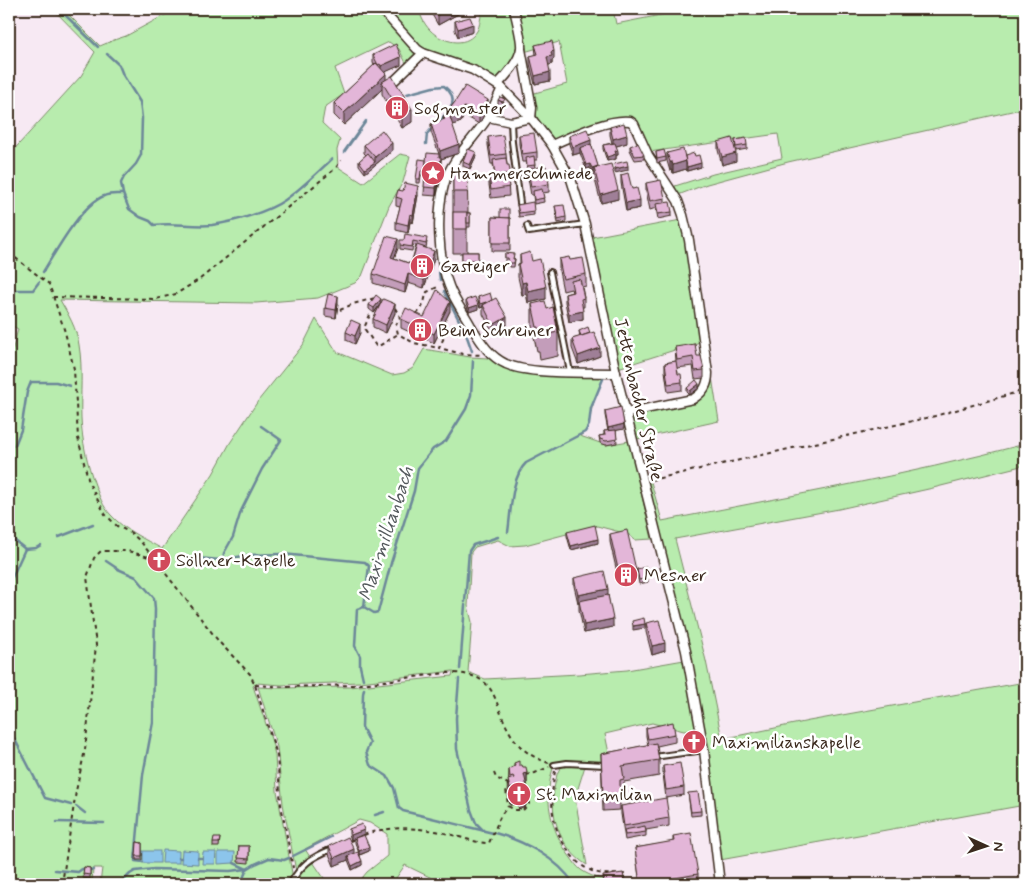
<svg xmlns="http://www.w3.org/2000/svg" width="1034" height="893" viewBox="0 0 1034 893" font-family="Mynerve,sans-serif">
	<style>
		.green { fill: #b8ecae; stroke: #7a8b66 }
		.water { fill: #8cc5eb; stroke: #6c8799 }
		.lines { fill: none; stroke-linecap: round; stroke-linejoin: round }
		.stream { stroke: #6c8799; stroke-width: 2.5 }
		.service-casing { stroke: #3b2a1e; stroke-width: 8 }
		.minor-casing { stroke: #3b2a1e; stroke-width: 11 }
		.path { stroke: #3b2a1e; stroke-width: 2; stroke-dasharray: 4 4; stroke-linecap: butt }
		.service { stroke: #fff; stroke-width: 4 }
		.minor { stroke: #fff; stroke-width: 8 }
		.wall { fill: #c39dba; stroke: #3b2a1e }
		.shaded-wall { fill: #9f7f97; stroke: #3b2a1e }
		.building { fill: #e3b6d8; stroke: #3b2a1e }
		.labels { text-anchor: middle; stroke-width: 5; stroke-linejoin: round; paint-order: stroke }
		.poi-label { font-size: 18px; fill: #3b2a1e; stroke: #fff; text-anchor: start }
		.street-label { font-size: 18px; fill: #3b2a1e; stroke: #fff }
		.water-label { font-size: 19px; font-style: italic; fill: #53585c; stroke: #fff }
	</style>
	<rect width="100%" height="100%" fill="#f7e9f3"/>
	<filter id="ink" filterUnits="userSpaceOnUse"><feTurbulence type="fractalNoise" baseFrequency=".02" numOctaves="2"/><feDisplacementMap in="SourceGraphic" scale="10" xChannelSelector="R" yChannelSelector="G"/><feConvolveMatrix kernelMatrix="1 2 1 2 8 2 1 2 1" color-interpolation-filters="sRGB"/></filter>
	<g filter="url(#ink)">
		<g class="green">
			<path d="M 53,9 L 63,9 L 100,46 L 114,40 L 126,36 L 176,9 L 377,9 L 415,51 L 415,56 L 407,65 L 399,49 L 389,42 L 335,68 L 344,94 L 325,107 L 322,123 L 340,140 L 337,150 L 338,167 L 363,183 L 400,154 L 410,156 L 403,182 L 389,206 L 362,276 L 355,283 L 318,298 L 256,303 L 60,300 C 68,314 77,329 79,345 C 83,369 80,394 81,418 C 82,441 87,463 95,485 C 99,495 103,507 111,515 C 124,530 145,539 162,549 L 213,474 L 230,443 L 258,401 L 303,345 L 316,319 L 337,352 L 392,375 L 404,373 L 413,368 L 424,349 L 470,357 L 488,358 L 515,371 L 604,377 C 600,387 595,397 592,408 C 589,420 592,428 580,436 L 606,445 L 629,441 L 652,539 L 635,540 L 628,534 L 597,526 L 525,545 L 510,546 L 498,540 L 475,547 L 471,552 L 468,606 L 472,622 L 468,672 L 485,679 L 579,674 L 627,670 L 684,660 L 697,730 L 684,731 L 652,723 L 605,734 L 611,763 C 593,763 573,760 555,763 C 542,795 550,831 571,858 C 574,862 577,867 581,870 C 594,879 609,881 625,881 L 626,884 L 444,884 L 405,865 L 392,884 L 355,884 L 358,883 L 367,872 L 387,856 L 387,834 L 370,823 L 359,820 L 305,849 L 310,857 L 302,862 L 296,871 L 283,804 L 277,747 L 258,687 L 278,688 L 350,687 L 452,676 L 453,671 L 360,682 L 281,685 L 257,683 L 253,686 L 272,742 L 275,755 L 277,791 L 292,873 L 288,884 L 100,884 L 102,868 L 93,868 L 92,884 L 9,884 L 9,363 L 18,329 L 9,324 L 9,155 L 81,76 L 95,52 Z"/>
			<path d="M 385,9 L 419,9 C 423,28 438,41 457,42 C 465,42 472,39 477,31 C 480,26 481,15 482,9 L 513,9 C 517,32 523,44 509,65 C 505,72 503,75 496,78 L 468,64 L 434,54 L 422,48 Z"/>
			<path d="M 517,9 L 613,9 L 616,24 L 691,9 L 1025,9 L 1025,108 L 788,162 L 707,184 L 678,195 L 675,186 L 713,174 L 782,158 L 778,134 L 649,152 L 630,118 L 626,117 L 594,125 L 555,139 C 538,132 535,110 531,94 L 567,84 L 559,42 L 524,52 Z"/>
			<path d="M 681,220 L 685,235 L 700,342 L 618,368 L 592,237 Z"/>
			<path d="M 712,377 L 719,421 L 637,439 L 631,416 L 693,402 C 705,397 708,390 712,377 Z"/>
			<path d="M 1025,444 L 1025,465 L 933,488 L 839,509 L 675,539 L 706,661 L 722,739 L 809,721 L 1025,682 L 1025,805 L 720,860 C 714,806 709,752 699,698 C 685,626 665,555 647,484 L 651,482 L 662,521 C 783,497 905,476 1025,444 Z"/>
			<path d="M 566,765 L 585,766 L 575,798 L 587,865 C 559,848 547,811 556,780 C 557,772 559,767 566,765 Z"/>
			<path d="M 311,859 L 328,884 L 292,884 L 300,870 Z"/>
		</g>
		<g class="water">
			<path d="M 163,850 L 179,851 L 179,863 L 162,863 Z"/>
			<path d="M 182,850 L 198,851 L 198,864 L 181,863 Z"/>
			<rect x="143" y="851" width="17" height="12"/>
			<path d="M 203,852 L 216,852 L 215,864 L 202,864 Z"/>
			<path d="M 218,852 L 235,852 L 234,863 L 218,864 Z"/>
		</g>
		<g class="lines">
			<g class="stream">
				<path d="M 59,9 L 98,47"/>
				<path d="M 107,54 L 119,65 L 123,75 L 140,102 L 142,118 L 141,155 L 136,164 L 124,177 L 121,183 L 123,194 L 129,209 L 140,217 L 150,221 L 154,225 C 173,222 193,227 212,225 C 233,222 268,212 285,200 C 302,188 317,173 332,159"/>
				<path d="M 407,94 L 433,87 L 444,86 C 461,100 450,110 437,123"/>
				<path d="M 426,144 L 427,134 L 433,127"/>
				<path d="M 344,152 L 366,121"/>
				<path d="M 439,271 L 440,280"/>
				<path d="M 43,272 C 56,251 81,205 104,196 C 110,193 116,194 123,194"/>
				<path d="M 9,290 L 33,290 L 39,282"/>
				<path d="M 444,291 L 466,334 L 472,351"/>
				<path d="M 15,445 L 21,430 L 27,392 L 31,382 L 56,382 L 70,386"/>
				<path d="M 12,456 L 11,531 L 14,540 L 25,549"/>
				<path d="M 508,532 C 511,512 511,477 526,463 L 585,432 L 589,425 L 591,408 L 603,379"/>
				<path d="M 59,537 L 93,524"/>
				<path d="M 197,558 L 221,560 L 248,555 L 282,554 L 365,562 L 369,566 L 364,607"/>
				<path d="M 223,560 L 224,553 L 233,537 L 241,511 L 262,469 L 281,440 L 261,426"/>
				<path d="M 106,561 L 118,569 L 136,577 L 154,598 L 155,609 L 153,722 L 143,775 L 135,861 L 143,862"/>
				<path d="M 9,584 L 25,549 L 36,548 L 41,545"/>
				<path d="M 465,602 L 469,551 L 473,545 L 498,537"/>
				<path d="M 460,669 L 465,605"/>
				<path d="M 363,679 L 360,666 L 360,656 L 355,646 L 357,609 L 364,607 L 374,613 L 378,612 L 391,563 L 414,491 L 418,468 L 433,449 L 446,441 L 466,409 L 471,395 L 473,361"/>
				<path d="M 459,679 L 456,718 L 457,749 L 471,810 L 476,823 L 483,830"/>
				<path d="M 364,689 L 363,694 L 362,727 L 370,743 L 366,752 L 370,765 L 387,776 L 394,788 L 399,808 L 403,811 L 493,833"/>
				<path d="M 9,728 L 45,798 L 71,805"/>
				<path d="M 76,806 L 85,813"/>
				<path d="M 375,815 L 384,812"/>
				<path d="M 57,822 L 104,823"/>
				<path d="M 495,833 C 524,841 557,858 574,884"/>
				<path d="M 293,856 L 331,837"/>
				<path d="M 179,858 L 181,858"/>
				<path d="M 198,858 L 202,858"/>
				<path d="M 234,863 L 247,869 L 244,876 L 242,884"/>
				<path d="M 55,870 L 78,872 L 82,869 L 93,870"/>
				<path d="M 120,884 L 130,874 L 135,871 L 154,869 L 230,871 L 247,869 L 255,864 L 269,858 L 284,860 L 289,858"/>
			</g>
			<g class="service-casing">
				<g id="service">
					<path d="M 511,122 L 512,142 L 520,203"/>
					<path d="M 527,226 L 529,232 L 585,224"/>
					<path d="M 550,272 L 570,372"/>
					<path d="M 654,757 L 704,750"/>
					<path d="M 554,765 L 567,763 L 605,765"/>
					<path d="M 290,884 C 302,864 310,858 332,849"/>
				</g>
			</g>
			<g class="minor-casing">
				<g id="minor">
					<path d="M 381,9 L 417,49 L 423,53 L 473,70 L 502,88 L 531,118 L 552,145 L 571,179 L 585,224 L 616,373 L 686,651 L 704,750 L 720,884"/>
					<path d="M 391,84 L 423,53"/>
					<path d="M 497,85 C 505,77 520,60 521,48 C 522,40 516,18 514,9"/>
					<path d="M 502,88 C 497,98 493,110 487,119 C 473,140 450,160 444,185 C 436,214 438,258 449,286 C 454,300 464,313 471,326 C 481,342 489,356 506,364 C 531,375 587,372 616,373"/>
					<path d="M 488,117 L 511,122 L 531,118 L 532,108 L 521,49"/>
					<path d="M 552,145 C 572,136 608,118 630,121 L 634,124 L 648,155 L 678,201 L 683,215 L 689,240 L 708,373 C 708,385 704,392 693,399 L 626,413"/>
				</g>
			</g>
			<g class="path">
				<path d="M 9,253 L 49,284 L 65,332 L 74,369 L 78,438 L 89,483 L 105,514 L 117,526 L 131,533 L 141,542 L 220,643 L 250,674 L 255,685 L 277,755 L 281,805 L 293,868"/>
				<path d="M 53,297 L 156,299 L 176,294 L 200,279 L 336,168 L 341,160"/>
				<path d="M 395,308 L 400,317 L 396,325 L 398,334 L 414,343 L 439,348"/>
				<path d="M 340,310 L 353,304 L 375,298"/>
				<path d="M 416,314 C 424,309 424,300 427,292 L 440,286"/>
				<path d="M 370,315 L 364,328 L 376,346 L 379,346 L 398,334"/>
				<path d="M 447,331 L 439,348 L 463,354 L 482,355"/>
				<path d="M 651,480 L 935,416 L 1025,390"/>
				<path d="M 255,685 L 286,687 L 353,685 L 446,673 C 502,672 490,702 512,736 C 522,751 534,758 549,763"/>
				<path d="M 555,771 C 550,800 550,824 567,849 C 573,858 580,866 590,870 C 601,876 616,874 628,874"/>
				<path d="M 494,773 L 496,778 L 508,784"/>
				<path d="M 526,775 L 535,773 L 549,767"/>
				<path d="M 509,783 L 506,789 L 508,806 L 515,810 L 523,810 L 529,804 L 526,782"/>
				<path d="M 364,835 C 389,824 430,828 456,836 C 467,839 477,843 489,843 L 501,815 L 508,806"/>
				<path d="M 350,841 L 355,839"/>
				<path d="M 62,884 L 76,791 L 85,750 L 96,645 L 87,577 L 94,558 L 101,551 L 128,551 L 152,558"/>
			</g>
			<use href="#service" class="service"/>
			<use href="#minor" class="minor"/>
		</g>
		<g class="wall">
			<path d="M 430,9 L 467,9 L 438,25 L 430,11 Z"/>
			<path d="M 455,21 L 473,32 L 458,37 L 455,30 Z"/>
			<path d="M 535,45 L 554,59 L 552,60 L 552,64 L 548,65 L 550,81 L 535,84 L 530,64 L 530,56 L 536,55 Z"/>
			<path d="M 373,55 L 401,65 L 384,72 L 386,80 L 412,122 L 402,128 L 382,94 L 382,89 L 344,125 L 334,115 L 334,103 L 374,65 L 373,63 Z"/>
			<path d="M 498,100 L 505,103 L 503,107 L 498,104 Z"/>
			<path d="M 455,102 L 488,108 L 479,124 L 464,115 L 461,122 L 452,125 L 459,153 L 441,159 L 440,180 L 438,180 L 436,196 L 424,195 L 425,175 L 421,175 L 420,183 L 416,183 L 416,179 L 426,160 L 439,154 L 431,132 L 431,124 L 443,120 L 443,117 Z"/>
			<path d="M 610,127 L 627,143 L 616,146 L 618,155 L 616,155 L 616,159 L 607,161 L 603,149 L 603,145 L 612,143 L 610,135 Z"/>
			<path d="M 519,135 L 537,152 L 537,160 L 534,160 L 535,168 L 549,184 L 549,192 L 543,193 L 544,202 L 534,204 L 533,195 L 531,195 L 528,178 L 528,170 L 527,170 L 526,162 L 522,162 L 519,144 Z"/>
			<path d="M 569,136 L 591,144 L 598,167 L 618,199 L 601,203 L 594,176 L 594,171 L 592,172 L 590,168 L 586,169 L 580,153 L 573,155 L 569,144 Z"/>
			<path d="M 488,137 L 506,154 L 507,165 L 511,177 L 511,181 L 508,182 L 509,196 L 491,198 L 489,185 L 489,176 L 495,176 L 493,164 L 491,164 L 488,145 Z"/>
			<path d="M 735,140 L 747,145 L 747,149 L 736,151 Z"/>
			<path d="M 718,142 L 736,161 L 722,165 L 718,150 Z"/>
			<path d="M 364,145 L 392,151 L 365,173 L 359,165 L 359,161 L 366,155 L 364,153 Z"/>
			<path d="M 630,146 L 644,155 L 644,159 L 635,160 L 630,150 Z"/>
			<path d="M 656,152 L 666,157 L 666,161 L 657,163 Z"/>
			<path d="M 667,153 L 685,156 L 701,167 L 687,171 L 686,169 L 673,173 L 672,170 L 670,171 L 667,161 Z"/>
			<path d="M 476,156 L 470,169 L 463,166 L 463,162 Z"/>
			<path d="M 453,172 L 467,172 L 468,213 L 470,213 L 470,227 L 467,227 L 467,252 L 478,252 L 478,264 L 462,264 L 462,253 L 453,253 Z"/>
			<path d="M 621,175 L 632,189 L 640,208 L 626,211 L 621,183 Z"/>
			<path d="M 646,183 L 665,198 L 665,203 L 672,212 L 672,216 L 658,219 L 656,208 L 650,210 L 646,191 Z"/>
			<path d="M 418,195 L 413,223 L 410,222 L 408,233 L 396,230 L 396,222 L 400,207 L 396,206 L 396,197 Z"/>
			<path d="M 517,205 L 534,211 L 534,215 L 519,217 Z"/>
			<path d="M 555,206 L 566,217 L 566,221 L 558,223 Z"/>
			<path d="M 492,217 L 510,218 L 510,251 L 492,251 Z"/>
			<path d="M 404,240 L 427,242 L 426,248 L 422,247 L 434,259 L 424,288 L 408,283 L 405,293 L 373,283 L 373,274 L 398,248 L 394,258 L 411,264 L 416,246 L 413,245 L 412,251 L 400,249 L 400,245 Z"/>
			<path d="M 505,253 L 515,259 L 514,267 L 509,267 L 508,262 L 505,262 Z"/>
			<path d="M 520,255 L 532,261 L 546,299 L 528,303 L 526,294 L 522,295 L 518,277 L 518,264 L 520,264 Z"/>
			<path d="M 559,259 L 570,260 L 586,274 L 586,286 L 582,287 L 584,298 L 584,307 L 582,307 L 583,319 L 569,322 L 565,302 L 565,294 L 572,292 L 571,289 L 563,291 L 559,271 Z"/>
			<path d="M 478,297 L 492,300 L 507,325 L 493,333 L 483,314 L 483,307 L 480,308 L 478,301 Z"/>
			<path d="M 466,300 L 478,309 L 469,312 L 466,304 Z"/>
			<path d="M 381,303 L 395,313 L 386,333 L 373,327 L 373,319 L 381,303 L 374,313 L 369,309 L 369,305 Z"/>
			<path d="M 338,304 L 336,318 L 325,316 L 325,308 Z"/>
			<path d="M 532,304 L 547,309 L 558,332 L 558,356 L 540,360 L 539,351 L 537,351 L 532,328 Z"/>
			<path d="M 450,311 L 434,343 L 401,328 L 401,319 L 424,317 Z"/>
			<path d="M 579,331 L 590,333 L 600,356 L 578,364 L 572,348 L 572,339 L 580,337 Z"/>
			<path d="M 346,332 L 360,333 L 355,344 L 346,340 Z"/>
			<path d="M 675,347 L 697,356 L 704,370 L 704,378 L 695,379 L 693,366 L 677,368 L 678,374 L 682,382 L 682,390 L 668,392 L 665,371 L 665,363 L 676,361 Z"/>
			<path d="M 687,388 L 699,388 L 690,395 L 687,392 Z"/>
			<path d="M 605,411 L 624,429 L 616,430 L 617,443 L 606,445 L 600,443 L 599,436 L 604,435 L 604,431 L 608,431 L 605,415 Z"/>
			<path d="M 567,532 L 598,543 L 571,550 L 567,536 Z"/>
			<path d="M 610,534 L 636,578 L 619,581 L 610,542 Z"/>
			<path d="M 637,569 L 648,578 L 648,582 L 639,584 L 637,573 Z"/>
			<path d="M 574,578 L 608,595 L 613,627 L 584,633 L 579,610 L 579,603 L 578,603 L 574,586 Z"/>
			<path d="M 646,623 L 665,651 L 652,655 L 646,632 Z"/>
			<path d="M 646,728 L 675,734 L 675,742 L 657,746 L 659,760 L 659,776 L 624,782 L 624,796 L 620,796 L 620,810 L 603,811 L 601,754 L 648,745 L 646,736 Z"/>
			<path d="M 514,763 L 523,767 L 527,773 L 527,803 L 525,807 L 520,809 L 515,804 L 510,805 L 508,796 L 509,769 L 514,767 Z"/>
			<path d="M 663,766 L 684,787 L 684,795 L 666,798 L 663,774 Z"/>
			<path d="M 688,793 L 701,811 L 701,815 L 691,816 Z"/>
			<path d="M 621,806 L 669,818 L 669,826 L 646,830 L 646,836 L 625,840 L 621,814 Z"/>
			<path d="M 349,829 L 364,834 L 351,840 L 349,834 Z"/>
			<path d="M 673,836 L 698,874 L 698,878 L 663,884 L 640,884 L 635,848 L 673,842 Z"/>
			<path d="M 220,838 L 219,847 L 213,847 L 213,843 Z"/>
			<path d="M 355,838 L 369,851 L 360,855 L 362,865 L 352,870 L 348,860 L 334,866 L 329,854 L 329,846 L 354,854 L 359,853 L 355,843 Z"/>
			<path d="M 137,842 L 142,843 L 142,860 L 136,860 Z"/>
			<path d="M 239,846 L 249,846 L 249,863 L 238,862 Z"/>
			<path d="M 84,867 L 90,868 L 90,879 L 83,878 Z"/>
		</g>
		<g class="shaded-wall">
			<path d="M 445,9 L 467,9 L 438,25 L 438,13 Z"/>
			<path d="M 473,24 L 473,32 L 458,37 L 458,29 Z"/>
			<path d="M 554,51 L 554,59 L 552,60 L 552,64 L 547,66 L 547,57 L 551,52 Z"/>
			<path d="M 401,57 L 401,65 L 381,74 L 381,66 Z"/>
			<path d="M 550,72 L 550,81 L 535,84 L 535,76 Z"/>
			<path d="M 386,74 L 386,86 L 382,82 L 382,89 L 344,125 L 344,113 Z"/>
			<path d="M 488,100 L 488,108 L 479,124 L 479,116 Z"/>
			<path d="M 464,107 L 464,115 L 461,122 L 450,126 L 450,117 Z"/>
			<path d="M 412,109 L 412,122 L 402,128 L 402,115 Z"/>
			<path d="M 627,135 L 627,143 L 613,147 L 613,139 Z"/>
			<path d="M 591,140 L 591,149 L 580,148 L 580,153 L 573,155 L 573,147 Z"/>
			<path d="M 392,143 L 392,151 L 365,173 L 365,169 L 375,162 L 375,157 Z"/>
			<path d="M 459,144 L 459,153 L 441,159 L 440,180 L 440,151 Z"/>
			<path d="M 615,151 L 618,151 L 618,155 L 616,155 L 616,159 L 607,161 L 607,157 Z"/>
			<path d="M 476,152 L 476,156 L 470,169 L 470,165 Z"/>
			<path d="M 736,153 L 736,161 L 722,165 L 722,157 Z"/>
			<path d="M 686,161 L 686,169 L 673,173 L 673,165 Z"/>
			<path d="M 670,162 L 672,162 L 672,170 L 670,171 Z"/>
			<path d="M 701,163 L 701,167 L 687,171 L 687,167 Z"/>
			<path d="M 590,164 L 590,168 L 586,169 L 586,165 Z"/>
			<path d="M 598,166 L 598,170 L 594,168 L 594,171 L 592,172 L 592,168 Z"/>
			<path d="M 628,166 L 628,170 L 615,173 L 615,169 Z"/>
			<path d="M 438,168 L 438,180 L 436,196 L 436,188 Z"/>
			<path d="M 418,186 L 418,195 L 413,223 L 413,215 Z"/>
			<path d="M 618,190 L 618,199 L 601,203 L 601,195 Z"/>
			<path d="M 640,200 L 640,208 L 626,211 L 626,203 Z"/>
			<path d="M 410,214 L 410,222 L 408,233 L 408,225 Z"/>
			<path d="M 398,239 L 398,248 L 391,266 L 391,257 Z"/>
			<path d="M 434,251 L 434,259 L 424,288 L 424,280 Z"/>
			<path d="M 408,274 L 408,283 L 405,293 L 405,285 Z"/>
			<path d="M 526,282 L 526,294 L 522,295 L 522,283 Z"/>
			<path d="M 546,287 L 546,299 L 528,303 L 528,291 Z"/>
			<path d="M 338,296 L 338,304 L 336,318 L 336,310 Z"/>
			<path d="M 381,299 L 381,303 L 374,313 L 374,308 Z"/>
			<path d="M 450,302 L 450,311 L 434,343 L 434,334 Z"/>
			<path d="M 486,302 L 486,307 L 483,305 L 483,307 L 480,308 L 480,304 Z"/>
			<path d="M 395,304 L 395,313 L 386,333 L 386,325 Z"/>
			<path d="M 478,305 L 478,309 L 469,312 L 469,308 Z"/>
			<path d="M 583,311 L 583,319 L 569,322 L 569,314 Z"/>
			<path d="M 507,317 L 507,325 L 493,333 L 493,325 Z"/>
			<path d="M 360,324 L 360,333 L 355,344 L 355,336 Z"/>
			<path d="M 600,348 L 600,356 L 578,364 L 578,356 Z"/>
			<path d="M 699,384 L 699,388 L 690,395 L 690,391 Z"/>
			<path d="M 624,424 L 624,429 L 608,432 L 608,428 Z"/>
			<path d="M 598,539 L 598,543 L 571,550 L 571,546 Z"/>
			<path d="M 636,570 L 636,578 L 619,581 L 619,573 Z"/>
			<path d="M 608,589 L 608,597 L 578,603 L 578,595 Z"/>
			<path d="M 613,619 L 613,627 L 584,633 L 584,625 Z"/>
			<path d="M 645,624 L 645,628 L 633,630 L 633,626 Z"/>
			<path d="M 665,643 L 665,651 L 652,655 L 652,646 Z"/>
			<path d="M 527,773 L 527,803 L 525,807 L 520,809 L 520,793 L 524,774 Z"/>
			<path d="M 515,787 L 515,804 L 510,805 L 510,789 Z"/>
			<path d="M 364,830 L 364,834 L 351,840 L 351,835 Z"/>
			<path d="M 369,847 L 369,851 L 359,855 L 359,851 Z"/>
			<path d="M 354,849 L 354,858 L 348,856 L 348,860 L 334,866 L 334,858 Z"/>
			<path d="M 362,861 L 362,865 L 352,870 L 352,866 Z"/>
		</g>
		<g class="building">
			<path d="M 435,9 L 445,9 L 438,13 Z"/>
			<path d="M 470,17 L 473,24 L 458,29 L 455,21 Z"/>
			<path d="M 552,41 L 554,51 L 551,52 L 552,56 L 547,57 L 550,72 L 535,76 L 530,56 L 538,54 L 535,45 Z"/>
			<path d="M 396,44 L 401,57 L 381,66 L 380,64 L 378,65 L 373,55 Z"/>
			<path d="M 376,63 L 386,74 L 344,113 L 334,103 Z"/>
			<path d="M 392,76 L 412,109 L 402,115 L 382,82 Z"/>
			<path d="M 465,86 L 488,100 L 479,116 L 464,107 L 461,114 L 450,117 L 459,144 L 440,151 L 431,124 L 445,119 L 443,117 L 455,102 Z"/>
			<path d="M 500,97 L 505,99 L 503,102 L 498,100 Z"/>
			<path d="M 624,123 L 627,135 L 613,139 L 610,127 Z"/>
			<path d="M 587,129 L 591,140 L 573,147 L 569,136 Z"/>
			<path d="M 382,130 L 392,143 L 375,157 L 364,145 Z"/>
			<path d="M 534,133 L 537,152 L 522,154 L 519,135 Z"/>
			<path d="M 503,135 L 506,154 L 491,156 L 488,137 Z"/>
			<path d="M 732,138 L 736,153 L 722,157 L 718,142 Z"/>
			<path d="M 746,138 L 747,145 L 736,147 L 735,140 Z"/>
			<path d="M 615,143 L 618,151 L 615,151 L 616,154 L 607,157 L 603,145 Z"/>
			<path d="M 638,143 L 644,155 L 635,156 L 630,146 Z"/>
			<path d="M 591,144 L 598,166 L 592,168 L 590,164 L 586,165 L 580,148 Z"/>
			<path d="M 468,149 L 476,152 L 470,165 L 463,162 Z"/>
			<path d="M 683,149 L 686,161 L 673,165 L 672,162 L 670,162 L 667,153 Z"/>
			<path d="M 664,150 L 666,157 L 657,159 L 656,152 Z"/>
			<path d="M 368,153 L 375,162 L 365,169 L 359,161 Z"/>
			<path d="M 427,153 L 439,154 L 439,157 L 441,157 L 440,168 L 438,168 L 438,170 L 425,168 Z"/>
			<path d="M 694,153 L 695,156 L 699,155 L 701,163 L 687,167 L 685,156 Z"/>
			<path d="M 534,156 L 535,165 L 527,166 L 526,158 Z"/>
			<path d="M 506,158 L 507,165 L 509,165 L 511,177 L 507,178 L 507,174 L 495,175 L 493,160 Z"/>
			<path d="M 419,159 L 426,160 L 425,171 L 421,171 L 420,179 L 416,179 Z"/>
			<path d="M 627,161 L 628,166 L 615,169 L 614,164 Z"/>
			<path d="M 611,164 L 618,190 L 601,195 L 594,168 Z"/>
			<path d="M 546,166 L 549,184 L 531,187 L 528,169 Z"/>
			<path d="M 425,172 L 438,174 L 436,188 L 424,187 Z"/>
			<path d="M 453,172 L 467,172 L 468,192 L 453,192 Z"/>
			<path d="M 628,173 L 632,189 L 637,188 L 640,200 L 626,203 L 621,175 Z"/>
			<path d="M 507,174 L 509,187 L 491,190 L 489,176 Z"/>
			<path d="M 661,180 L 665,198 L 650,201 L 646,183 Z"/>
			<path d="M 405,183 L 418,186 L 413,215 L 410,214 L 408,225 L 396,222 L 402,199 L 396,197 L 398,190 L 403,191 Z"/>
			<path d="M 542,189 L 544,198 L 534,200 L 533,191 Z"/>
			<path d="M 533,202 L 534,211 L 519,213 L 517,205 Z"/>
			<path d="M 670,202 L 672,212 L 658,214 L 656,204 Z"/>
			<path d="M 564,205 L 566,217 L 558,219 L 555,206 Z"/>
			<rect x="500" y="209" width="9" height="9"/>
			<rect x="453" y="212" width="14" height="17"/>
			<rect x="467" y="213" width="3" height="10"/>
			<path d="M 492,217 L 510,218 L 510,243 L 492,243 Z"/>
			<path d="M 405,234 L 427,238 L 426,244 L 413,241 L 412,247 L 400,245 L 400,240 L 404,240 Z"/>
			<path d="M 386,236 L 398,239 L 391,257 L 411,264 L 417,245 L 434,251 L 424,280 L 408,274 L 405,285 L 373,274 Z"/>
			<rect x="462" y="252" width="16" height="8"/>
			<path d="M 530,252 L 532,261 L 540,259 L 546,287 L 528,291 L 526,282 L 522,283 L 518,264 L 521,263 L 520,255 Z"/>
			<path d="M 505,253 L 514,254 L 513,259 L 515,259 L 514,263 L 509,263 L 508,258 L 505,258 Z"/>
			<path d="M 569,257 L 570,260 L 583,258 L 586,274 L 563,279 L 559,259 Z"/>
			<path d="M 580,279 L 584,298 L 581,299 L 583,311 L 569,314 L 565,294 L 573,292 L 571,281 Z"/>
			<path d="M 437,290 L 450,302 L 434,334 L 401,319 L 406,308 L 424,317 Z"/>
			<path d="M 490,293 L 492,300 L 486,303 L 486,302 L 480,304 L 478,297 Z"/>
			<path d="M 328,294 L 338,296 L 336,310 L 325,308 Z"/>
			<path d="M 376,295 L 381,299 L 374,308 L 369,305 Z"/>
			<path d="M 475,297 L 478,305 L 469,308 L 466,300 Z"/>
			<path d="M 496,298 L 507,317 L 493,325 L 483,305 Z"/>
			<path d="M 383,299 L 395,304 L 386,325 L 373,319 Z"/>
			<path d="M 545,301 L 547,309 L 553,307 L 558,332 L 540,336 L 539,327 L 537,327 L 532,304 Z"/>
			<path d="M 351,320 L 360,324 L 355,336 L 346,332 Z"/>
			<path d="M 588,327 L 590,333 L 581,336 L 579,331 Z"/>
			<path d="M 594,332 L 600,348 L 578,356 L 572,339 Z"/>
			<path d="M 695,344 L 697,356 L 701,356 L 704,370 L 695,371 L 693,357 L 677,360 L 675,347 Z"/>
			<path d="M 676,361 L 678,374 L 681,374 L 682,382 L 668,384 L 665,363 Z"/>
			<path d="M 696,380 L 699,384 L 690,391 L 687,388 Z"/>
			<path d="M 621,407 L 624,424 L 608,428 L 605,411 Z"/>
			<path d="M 616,430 L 617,439 L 606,441 L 600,439 L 599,436 L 605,435 L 604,431 Z"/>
			<path d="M 595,525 L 598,539 L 571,546 L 567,532 Z"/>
			<path d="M 627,530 L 636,570 L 619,573 L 610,534 Z"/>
			<path d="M 646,567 L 648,578 L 639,580 L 637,569 Z"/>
			<path d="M 604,571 L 608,589 L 578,595 L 574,578 Z"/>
			<path d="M 608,595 L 613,619 L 584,625 L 579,601 Z"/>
			<path d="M 644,618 L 645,624 L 633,626 L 632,621 Z"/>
			<path d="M 659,620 L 665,643 L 652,646 L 646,623 Z"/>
			<path d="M 673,722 L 675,734 L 648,739 L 646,728 Z"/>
			<path d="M 656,743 L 659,760 L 622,766 L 624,779 L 620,780 L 620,793 L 603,795 L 601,754 Z"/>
			<path d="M 519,761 L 519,765 L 522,765 L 523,767 L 526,767 L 527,773 L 524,774 L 527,787 L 525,791 L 520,793 L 515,787 L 510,789 L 508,780 L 514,778 L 513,776 L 510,777 L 509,769 L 515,766 L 514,763 Z"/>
			<path d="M 680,763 L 684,787 L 666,790 L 663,766 Z"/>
			<path d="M 698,792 L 701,811 L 691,812 L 688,793 Z"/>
			<path d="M 666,798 L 669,818 L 624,826 L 621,806 Z"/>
			<path d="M 362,824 L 364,830 L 351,835 L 349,829 Z"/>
			<path d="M 645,826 L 646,832 L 625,835 L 624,830 Z"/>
			<path d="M 691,833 L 698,874 L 640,884 L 635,848 L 674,841 L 673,836 Z"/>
			<path d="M 364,835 L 369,847 L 359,851 L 355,838 Z"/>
			<path d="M 348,837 L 354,849 L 334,858 L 329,846 Z"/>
			<path d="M 214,838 L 220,838 L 219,843 L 213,843 Z"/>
			<path d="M 137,842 L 142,843 L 142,856 L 136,856 Z"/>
			<path d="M 239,846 L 249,846 L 249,859 L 238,858 Z"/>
			<path d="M 358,852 L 362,861 L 352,866 L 348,856 Z"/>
			<path d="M 84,867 L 90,868 L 90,875 L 83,874 Z"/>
			<path d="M 623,873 L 625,884 L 604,884 L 603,876 Z"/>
		</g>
	</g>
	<defs>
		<g id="building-disc" transform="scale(1.25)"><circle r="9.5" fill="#d1495b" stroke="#fff"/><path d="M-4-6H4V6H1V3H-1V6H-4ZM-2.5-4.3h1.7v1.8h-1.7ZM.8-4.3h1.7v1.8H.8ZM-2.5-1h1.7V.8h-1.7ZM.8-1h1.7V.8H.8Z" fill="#fff"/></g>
		<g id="sight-disc" transform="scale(1.25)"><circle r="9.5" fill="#d1495b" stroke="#fff"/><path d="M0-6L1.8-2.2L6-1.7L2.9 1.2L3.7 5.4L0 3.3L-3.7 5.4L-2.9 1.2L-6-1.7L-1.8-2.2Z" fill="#fff"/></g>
		<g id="church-disc" transform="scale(1.25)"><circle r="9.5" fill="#d1495b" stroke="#fff"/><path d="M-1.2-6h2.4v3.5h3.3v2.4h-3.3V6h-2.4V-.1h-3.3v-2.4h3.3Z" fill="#fff"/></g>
	</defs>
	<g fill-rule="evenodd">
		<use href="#building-disc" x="397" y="108"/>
		<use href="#sight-disc" x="433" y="173"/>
		<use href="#building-disc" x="422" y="266"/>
		<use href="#building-disc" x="420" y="330"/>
		<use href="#church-disc" x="159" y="560"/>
		<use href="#building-disc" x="626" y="575"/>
		<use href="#church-disc" x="694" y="742"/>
		<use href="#church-disc" x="519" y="794"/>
	</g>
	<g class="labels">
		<g class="poi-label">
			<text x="414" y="114">Sogmoaster</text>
			<text x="450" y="179">Hammerschmiede</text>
			<text x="440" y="272">Gasteiger</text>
			<text x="438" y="336">Beim Schreiner</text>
			<text x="176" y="566">Söllner-Kapelle</text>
			<text x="644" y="581">Mesner</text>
			<text x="712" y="748">Maximilianskapelle</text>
			<text x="536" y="800">St. Maximilian</text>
		</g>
		<g class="street-label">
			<text transform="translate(639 399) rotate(77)" y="6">Jettenbacher Straße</text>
		</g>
		<g class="water-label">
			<text transform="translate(385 533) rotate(-72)" y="7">Maximillianbach</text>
		</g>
	</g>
	<rect width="1034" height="893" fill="none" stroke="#fff" stroke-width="30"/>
	<rect x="15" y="15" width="1004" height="863" fill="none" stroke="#3b2a1e" stroke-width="2" filter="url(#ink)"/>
	<g transform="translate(986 846) rotate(93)" stroke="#ffffff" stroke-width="4" paint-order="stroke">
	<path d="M0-4L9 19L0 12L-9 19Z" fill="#3b2a1e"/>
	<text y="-8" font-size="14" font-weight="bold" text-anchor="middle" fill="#3b2a1e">N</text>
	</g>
</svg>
